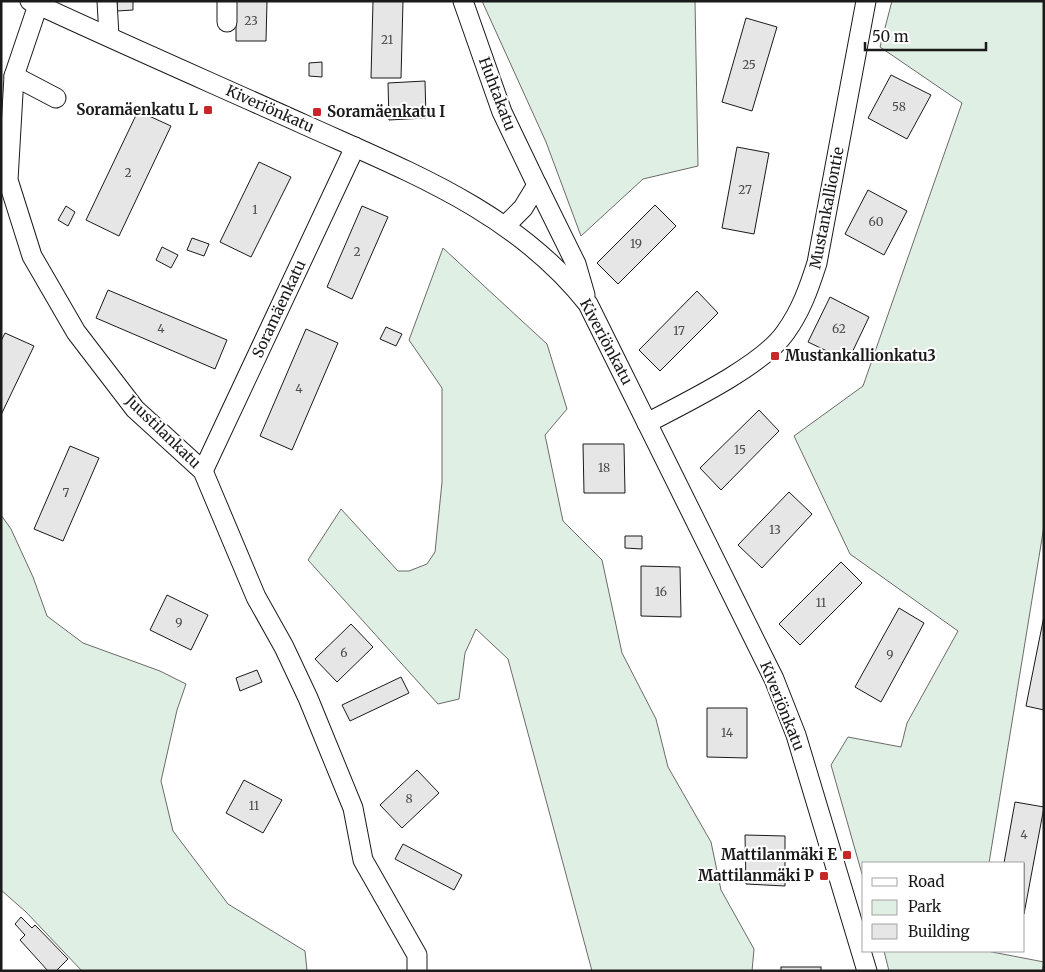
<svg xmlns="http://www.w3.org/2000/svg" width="1045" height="972" viewBox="0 0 1045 972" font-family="Merriweather,serif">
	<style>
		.green { fill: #e0efe3; stroke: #6a6a6a }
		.building { fill: #e6e6e6; stroke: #1a1a1a }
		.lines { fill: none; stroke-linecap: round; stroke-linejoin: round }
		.minor-casing { stroke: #1a1a1a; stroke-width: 21 }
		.minor { stroke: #fff; stroke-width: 19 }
		.poi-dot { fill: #c62828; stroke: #fff; stroke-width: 2 }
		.labels { text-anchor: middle; stroke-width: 4; stroke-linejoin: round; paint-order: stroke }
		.number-label { font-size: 12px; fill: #4d4d4d }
		.street-label { font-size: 15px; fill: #1a1a1a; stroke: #fff }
		.poi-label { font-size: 15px; font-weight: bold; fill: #1a1a1a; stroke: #fff; text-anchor: end }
	</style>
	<rect width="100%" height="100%" fill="#fff"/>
	<g class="green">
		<path d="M 482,1 L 695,1 L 698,166 L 643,179 L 581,236 L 546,142 Z"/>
		<path d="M 892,1 L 1044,1 L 1044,526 L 989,863 L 864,863 L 864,881 L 831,765 L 848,737 L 901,747 L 907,723 L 958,631 L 850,554 L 794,436 L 863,386 L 962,103 L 880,47 Z"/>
		<path d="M 443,248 L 547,344 L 567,409 L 545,435 L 563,521 L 602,560 L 622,653 L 656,719 L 668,767 L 711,842 L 721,890 L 754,949 L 752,971 L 592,971 L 508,659 L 476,629 L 465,653 L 459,699 L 438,704 L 308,560 L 341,509 L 398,571 L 409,571 L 427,564 L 435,552 L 442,482 L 442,388 L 409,340 Z"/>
		<path d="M 1,515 L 11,529 L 33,577 L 47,616 L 83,643 L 160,671 L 186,684 L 177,710 L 161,781 L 173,831 L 228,904 L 305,951 L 307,971 L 82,971 L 26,912 L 1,890 Z"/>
		<path d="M 884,951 L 987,951 L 1044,962 L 1042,971 L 889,971 Z"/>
	</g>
	<g class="building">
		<path d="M 117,1 L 133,1 L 133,10 L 117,11 Z"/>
		<path d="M 236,1 L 267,1 L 266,41 L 236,41 Z"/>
		<path d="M 373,1 L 403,1 L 401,78 L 371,78 Z"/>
		<path d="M 746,18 L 777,27 L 752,111 L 722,102 Z"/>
		<path d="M 322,62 L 322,77 L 309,76 L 309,63 Z"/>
		<path d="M 891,75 L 931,95 L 907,139 L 868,118 Z"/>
		<path d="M 425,81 L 426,118 L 389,120 L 388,83 Z"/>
		<path d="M 138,111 L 171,126 L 119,236 L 86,220 Z"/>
		<path d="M 737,147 L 769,153 L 754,234 L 722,228 Z"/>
		<path d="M 259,162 L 291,177 L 251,257 L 220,242 Z"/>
		<path d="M 868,190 L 907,211 L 884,255 L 845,234 Z"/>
		<path d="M 655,205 L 676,226 L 618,284 L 597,263 Z"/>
		<path d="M 66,206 L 75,212 L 68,226 L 58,220 Z"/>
		<path d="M 362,206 L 388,217 L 352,299 L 327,287 Z"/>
		<path d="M 192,238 L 209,244 L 204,256 L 187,250 Z"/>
		<path d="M 162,247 L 178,255 L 171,268 L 156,260 Z"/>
		<path d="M 108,290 L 227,340 L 215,369 L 96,318 Z"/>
		<path d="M 697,291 L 718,313 L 660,371 L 639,350 Z"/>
		<path d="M 830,297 L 869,317 L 848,361 L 808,342 Z"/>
		<path d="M 386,327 L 402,334 L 396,346 L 380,339 Z"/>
		<path d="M 306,329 L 338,343 L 292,450 L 260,436 Z"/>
		<path d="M 5,333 L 34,346 L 1,415 L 1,341 Z"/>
		<path d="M 759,410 L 779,431 L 721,490 L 700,468 Z"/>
		<path d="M 583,444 L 624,444 L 625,493 L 584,493 Z"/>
		<path d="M 70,446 L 99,458 L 63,541 L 34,529 Z"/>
		<path d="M 789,492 L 812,514 L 762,568 L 738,545 Z"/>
		<path d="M 625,536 L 642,536 L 642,549 L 625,548 Z"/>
		<path d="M 841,562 L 862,583 L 800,645 L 779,624 Z"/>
		<path d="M 641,566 L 680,567 L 681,617 L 641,616 Z"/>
		<path d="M 167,595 L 208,615 L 191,650 L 150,630 Z"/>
		<path d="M 899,608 L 924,623 L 881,702 L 855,687 Z"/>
		<path d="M 1044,616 L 1044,710 L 1026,706 Z"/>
		<path d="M 351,624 L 373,647 L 337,682 L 315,659 Z"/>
		<path d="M 257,670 L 262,682 L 240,691 L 236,678 Z"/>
		<path d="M 401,677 L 409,693 L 350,721 L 342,705 Z"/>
		<path d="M 707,708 L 747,708 L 747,758 L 707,757 Z"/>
		<path d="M 417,770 L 439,793 L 402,828 L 380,805 Z"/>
		<path d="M 244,780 L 282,800 L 263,833 L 226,813 Z"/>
		<path d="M 1015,802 L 1044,807 L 1024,914 L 1024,863 L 1004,863 Z"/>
		<path d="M 745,835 L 785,836 L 785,886 L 746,884 Z"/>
		<path d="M 403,844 L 462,875 L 454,890 L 395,859 Z"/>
		<path d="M 21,917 L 32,928 L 35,925 L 68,959 L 56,971 L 48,971 L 20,940 L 25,935 L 15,924 Z"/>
		<rect x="781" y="967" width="40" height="4"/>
	</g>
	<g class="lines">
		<g class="minor-casing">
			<g id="minor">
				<path d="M 30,1 C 120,43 212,83 303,124 C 407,171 515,211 588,304 L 774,679 L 796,735 L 867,971"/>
				<path d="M 107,1 L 109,36"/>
				<path d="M 463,1 L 502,112 L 537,185 L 523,208 L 506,225"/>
				<path d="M 38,5 L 14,76 L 8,180 L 32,256 L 76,332 L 135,409 L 203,471 L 256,597 L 284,647 L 308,698 L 353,808 L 363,860 L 417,955 L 417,971"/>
				<path d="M 227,22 L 227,1"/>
				<path d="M 14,76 L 56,98"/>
				<path d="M 537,185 L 576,264 L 585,295"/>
				<path d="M 647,423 C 685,403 762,366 785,333 C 801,311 809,288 817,263 L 866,1"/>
				<path d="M 203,471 L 355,147"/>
			</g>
		</g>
		<use href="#minor" class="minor"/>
	</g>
	<g class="poi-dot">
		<rect x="203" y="105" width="10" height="10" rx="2.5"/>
		<rect x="312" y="107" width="10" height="10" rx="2.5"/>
		<rect x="770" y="351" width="10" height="10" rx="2.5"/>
		<rect x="842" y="850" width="10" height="10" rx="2.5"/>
		<rect x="819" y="871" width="10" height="10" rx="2.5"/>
	</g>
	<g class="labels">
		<g class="number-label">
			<text x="251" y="25">23</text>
			<text x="387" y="44">21</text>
			<text x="749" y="69">25</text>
			<text x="899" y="111">58</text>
			<text x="128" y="177">2</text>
			<text x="745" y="194">27</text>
			<text x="255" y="214">1</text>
			<text x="876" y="226">60</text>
			<text x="636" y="248">19</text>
			<text x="357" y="256">2</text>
			<text x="161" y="333">4</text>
			<text x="839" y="333">62</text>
			<text x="679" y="335">17</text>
			<text x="299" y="393">4</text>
			<text x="740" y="454">15</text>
			<text x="604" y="472">18</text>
			<text x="66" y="497">7</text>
			<text x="775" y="534">13</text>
			<text x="661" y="596">16</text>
			<text x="821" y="607">11</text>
			<text x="179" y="627">9</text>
			<text x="344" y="657">6</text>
			<text x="890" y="659">9</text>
			<text x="727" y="737">14</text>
			<text x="409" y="803">8</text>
			<text x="254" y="810">11</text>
			<text x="1024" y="839">4</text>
		</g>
		<g class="street-label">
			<text transform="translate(497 94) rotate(69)" y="5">Huhtakatu</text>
			<text transform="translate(270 109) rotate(24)" y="5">Kiveriönkatu</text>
			<text transform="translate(827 208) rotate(-79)" y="5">Mustankalliontie</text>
			<text transform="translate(279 309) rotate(-65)" y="5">Soramäenkatu</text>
			<text transform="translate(606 342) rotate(62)" y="5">Kiveriönkatu</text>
			<text transform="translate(163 432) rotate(44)" y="5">Juustilankatu</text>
			<text transform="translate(782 706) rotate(68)" y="5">Kiveriönkatu</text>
		</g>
		<g class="poi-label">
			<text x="198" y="115">Soramäenkatu L</text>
			<text x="327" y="117" text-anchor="start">Soramäenkatu I</text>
			<text x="785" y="361" text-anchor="start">Mustankallionkatu3</text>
			<text x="837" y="860">Mattilanmäki E</text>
			<text x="814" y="881">Mattilanmäki P</text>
		</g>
	</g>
	<rect width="1045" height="972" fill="none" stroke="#1a1a1a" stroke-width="5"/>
	<rect x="862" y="862" width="162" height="90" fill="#ffffff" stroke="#a3a3a3"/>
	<rect x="872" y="878" width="25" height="8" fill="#ffffff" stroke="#a3a3a3"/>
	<text x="908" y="887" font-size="15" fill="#1a1a1a">Road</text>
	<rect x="872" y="900" width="25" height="15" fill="#e0efe3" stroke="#a3a3a3"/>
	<text x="908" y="912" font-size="15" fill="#1a1a1a">Park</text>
	<rect x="872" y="924" width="25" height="15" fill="#e6e6e6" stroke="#a3a3a3"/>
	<text x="908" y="937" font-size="15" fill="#1a1a1a">Building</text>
	<path d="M865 42v8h121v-8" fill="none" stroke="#1a1a1a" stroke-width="2.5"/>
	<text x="872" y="42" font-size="15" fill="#1a1a1a" stroke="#ffffff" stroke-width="4" paint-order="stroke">50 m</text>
</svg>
